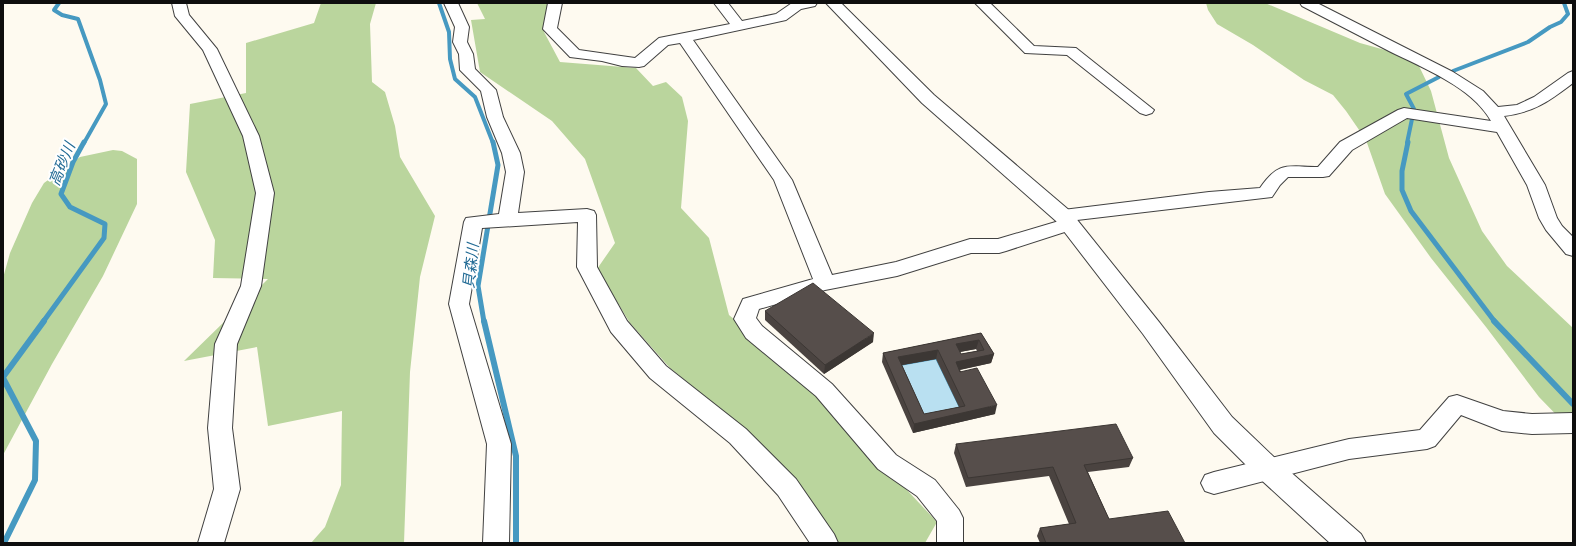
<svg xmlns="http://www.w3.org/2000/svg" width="1576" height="546" viewBox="0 0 1576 546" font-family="'Playfair Display','Noto Sans JP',serif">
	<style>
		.forest { fill: #bad59d }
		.water { fill: #b9e0f1; stroke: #4699c1 }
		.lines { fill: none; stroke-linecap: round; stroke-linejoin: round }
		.stream-far2 { stroke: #4699c1; stroke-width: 4 }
		.stream-far1 { stroke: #4699c1; stroke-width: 5 }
		.stream { stroke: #4699c1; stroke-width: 6 }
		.minor-casing { stroke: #414141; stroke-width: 2 }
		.tertiary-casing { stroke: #414141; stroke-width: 2 }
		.minor { fill: #fff; fill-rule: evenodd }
		.tertiary { fill: #fff; fill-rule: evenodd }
		.wall { fill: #4a4340; fill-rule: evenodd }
		.shaded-wall { fill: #3c3734 }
		.building { fill: #564e4b; stroke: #3c3734; fill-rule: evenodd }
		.labels { text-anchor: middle; stroke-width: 4; stroke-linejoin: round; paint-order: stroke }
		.water-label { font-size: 15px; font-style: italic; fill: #226b95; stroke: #fff }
	</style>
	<rect width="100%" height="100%" fill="#fefaf0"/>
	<g class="forest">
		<path d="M 321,3 L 376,3 L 370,24 L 372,82 L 385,92 L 395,126 L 400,157 L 435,216 L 420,277 L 410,372 L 404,543 L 311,543 L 325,527 L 341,485 L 342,411 L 268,426 L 257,347 L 184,361 L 268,279 L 213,278 L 215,240 L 186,172 L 190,104 L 246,93 L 246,43 L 314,23 Z"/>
		<path d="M 477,3 L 549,3 L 544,32 L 560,62 L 636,68 L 653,86 L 666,82 L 682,97 L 688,121 L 681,208 L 709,238 L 729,315 L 779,357 L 860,440 L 937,522 L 925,543 L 836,543 L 745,429 L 670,368 L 630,323 L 597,269 L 615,243 L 585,159 L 552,121 L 480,72 L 471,20 L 485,19 Z"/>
		<path d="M 1206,3 L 1265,3 L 1360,43 L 1403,55 L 1419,66 L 1431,91 L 1449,158 L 1482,231 L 1507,266 L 1573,328 L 1573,432 L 1539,397 L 1486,327 L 1431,258 L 1385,194 L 1366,140 L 1346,111 L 1333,95 L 1304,80 L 1253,45 L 1217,24 L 1208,10 Z"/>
		<path d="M 113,150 L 122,151 L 137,159 L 137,204 L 103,276 L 52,364 L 3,455 L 3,278 L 10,253 L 32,203 L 44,183 L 80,157 Z"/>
	</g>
	<path class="water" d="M 936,359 L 963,415 L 922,423 L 897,366 Z"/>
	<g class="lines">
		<g class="stream-far2">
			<path d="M 59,3 L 54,10 L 62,15 L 78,19 L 100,80 L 106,104 L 84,143"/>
			<path d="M 439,3 L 449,32 L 450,59 L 455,79 L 475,97 L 493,143"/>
			<path d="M 1453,71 L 1528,42 L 1550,27 L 1561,22 L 1568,14 L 1564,3"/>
			<path d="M 1414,109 L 1406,94 L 1439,77"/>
			<path d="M 1407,143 L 1412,119"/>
		</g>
		<g class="stream-far1">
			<path d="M 1408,142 L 1402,171 L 1402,190 L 1411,211 L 1495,322"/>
			<path d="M 43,322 L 104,238 L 105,224 L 70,207 L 61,194 L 73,162 L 84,142"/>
			<path d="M 484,322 L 478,286 L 498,165 L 493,142"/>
		</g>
		<g class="stream">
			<path d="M 484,321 L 516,456 L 516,543"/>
			<path d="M 1494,321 L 1573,404"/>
			<path d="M 3,377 L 44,321"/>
			<path d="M 3,378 L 36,441 L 35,480 L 4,543"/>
		</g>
		<g class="minor-casing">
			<g id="minor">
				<path d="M 172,3 L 186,3 L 189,15 L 217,49 L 259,136 L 274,193 L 261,286 L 237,344 L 232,428 L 240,489 L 224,543 L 198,543 L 214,489 L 208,428 L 215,344 L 241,286 L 256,193 L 243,136 L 203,50 L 175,16 Z"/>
				<path d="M 444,3 L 458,3 L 469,27 L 467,42 L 473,54 L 475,69 L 496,90 L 503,117 L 520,153 L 524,172 L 518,213 L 587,209 L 594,211 L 596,215 L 597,267 L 627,321 L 666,366 L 746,429 L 796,479 L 834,534 L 838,543 L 810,543 L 778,495 L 730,443 L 650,378 L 611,332 L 577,267 L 578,222 L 482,228 L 469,304 L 511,444 L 509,543 L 483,543 L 487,444 L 449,304 L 464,222 L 466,218 L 499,214 L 506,172 L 502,153 L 487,117 L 481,91 L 460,70 L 459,54 L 453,42 L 455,27 Z"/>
				<path d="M 548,3 L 562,3 L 557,28 L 579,50 L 635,58 L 659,38 L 730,24 L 714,3 L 728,3 L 742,21 L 776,14 L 792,3 L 817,3 L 815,6 L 801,9 L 786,20 L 693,40 L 792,180 L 832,275 L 896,262 L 970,239 L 998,239 L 1059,221 L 1056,220 L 1054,216 L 1056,212 L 1063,210 L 1209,192 L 1260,188 C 1279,160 1288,167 1318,167 L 1340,142 L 1398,110 L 1404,108 L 1491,121 C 1472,87 1423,68 1389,51 C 1360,36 1331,21 1302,6 L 1300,3 L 1317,3 L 1453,72 L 1483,91 L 1498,107 L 1517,105 L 1534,97 L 1568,73 L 1573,71 L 1573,83 C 1549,101 1535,112 1504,116 L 1545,185 L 1557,218 L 1562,226 L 1573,237 L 1573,256 L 1566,254 L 1546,230 L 1539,218 L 1527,185 L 1497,132 L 1407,118 L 1352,150 L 1329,176 L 1323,177 L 1288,177 L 1280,185 L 1272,197 L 1077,220 L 1079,224 L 1077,228 L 1006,251 L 999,253 L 971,253 L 897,276 L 825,290 L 759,309 L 756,318 L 762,326 L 832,384 L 896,455 L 935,480 L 959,510 L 963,518 L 963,543 L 937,543 L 937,521 L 917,496 L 878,469 L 816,396 L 746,338 L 734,319 L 743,299 L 813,279 L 774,180 L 680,43 L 668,45 L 644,66 L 639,67 L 622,66 L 602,61 L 570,57 L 543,29 Z"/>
				<path d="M 975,3 L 990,3 L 1034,46 L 1076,48 L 1154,110 L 1152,113 L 1146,115 L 1140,113 L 1067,55 L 1025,53 Z"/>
				<path d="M 1457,395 L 1503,411 L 1532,414 L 1573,413 L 1573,433 L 1532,434 L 1502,431 L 1461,415 L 1435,446 L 1427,449 L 1349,459 L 1214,494 L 1205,491 L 1201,483 L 1205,475 L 1214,472 L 1349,439 L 1420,430 L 1449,397 Z"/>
			</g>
		</g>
		<g class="tertiary-casing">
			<path id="tertiary" d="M 826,3 L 841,3 L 934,95 L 1070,211 L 1159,322 L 1232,417 L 1278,461 L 1361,534 L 1366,543 L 1330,543 L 1258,477 L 1214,433 L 1143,334 L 1056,221 L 922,103 Z"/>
		</g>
		<use href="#minor" class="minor"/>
		<use href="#tertiary" class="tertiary"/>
	</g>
	<g class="wall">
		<path d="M 765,311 L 873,342 L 824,374 L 765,320 Z"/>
		<path d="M 981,333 L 994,354 L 991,363 L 960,370 L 995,414 L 913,433 L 882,362 L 883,353 ZM 976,349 L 977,351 L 961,354 L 960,352 ZM 936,359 L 959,407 L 924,414 L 902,365 Z"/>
		<path d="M 956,444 L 1133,458 L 1129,467 L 1088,472 L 1109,519 L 1185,543 L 1040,543 L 1037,536 L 1040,528 L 1069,524 L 1049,476 L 966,487 L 954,453 Z"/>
	</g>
	<g class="shaded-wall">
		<path d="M 874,333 L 873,342 L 824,374 L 825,365 Z"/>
		<path d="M 979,340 L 976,349 L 954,353 L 956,344 Z"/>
		<path d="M 938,350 L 936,359 L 897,366 L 898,357 Z"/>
		<path d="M 994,354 L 991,363 L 954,371 L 956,362 Z"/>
		<path d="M 997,405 L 995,414 L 913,433 L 914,424 Z"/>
	</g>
	<g class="building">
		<path d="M 813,283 L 874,333 L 825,365 L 765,311 Z"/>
		<path d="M 981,333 L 994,354 L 956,362 L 960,372 L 977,368 L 997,405 L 914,424 L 883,353 ZM 979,340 L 984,350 L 961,354 L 956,344 ZM 938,350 L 965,406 L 924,414 L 898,357 Z"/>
		<path d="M 1116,424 L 1133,458 L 1084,465 L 1109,519 L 1168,511 L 1185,543 L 1046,543 L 1040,528 L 1076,523 L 1053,467 L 968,478 L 956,444 Z"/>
	</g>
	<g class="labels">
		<g class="water-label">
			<text transform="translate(62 164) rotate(-68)" y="5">高砂川</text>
			<text transform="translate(471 266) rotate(-84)" y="5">貝森川</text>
		</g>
	</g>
	<rect width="1576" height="546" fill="none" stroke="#0e0e0e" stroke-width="8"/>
</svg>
